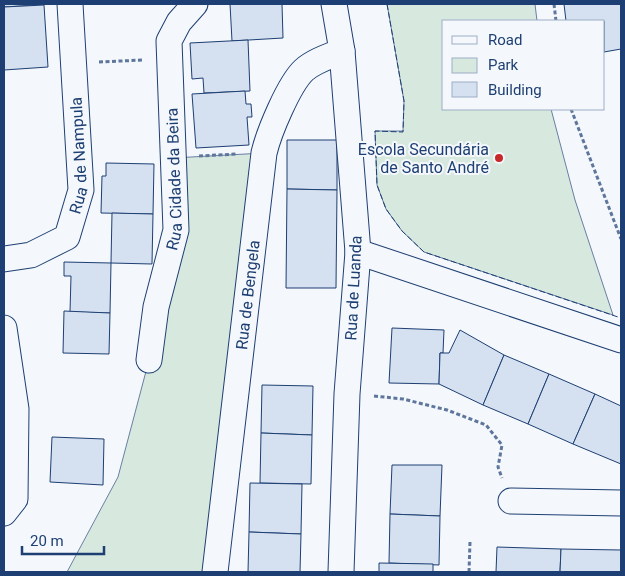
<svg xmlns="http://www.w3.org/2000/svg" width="625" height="576" viewBox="0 0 625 576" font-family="Roboto,sans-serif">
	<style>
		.green { fill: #d7e8df; stroke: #687fa3 }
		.building { fill: #d5e0f0; stroke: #1d3f73 }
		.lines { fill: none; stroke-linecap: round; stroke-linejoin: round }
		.street-casing { stroke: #1d3f73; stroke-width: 27 }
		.path { stroke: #5e769c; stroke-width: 3; stroke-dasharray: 4 2.5; stroke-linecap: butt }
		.street { stroke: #f4f7fb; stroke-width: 25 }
		.fence { stroke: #1d3f73; stroke-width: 1; stroke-dasharray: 6 2.5; stroke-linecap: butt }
		.poi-dot { fill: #c62828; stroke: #f4f7fb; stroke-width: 2 }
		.labels { text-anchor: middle; stroke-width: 4; stroke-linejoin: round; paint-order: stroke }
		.poi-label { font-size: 16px; fill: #1d3f73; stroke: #f4f7fb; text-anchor: end }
		.street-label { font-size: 16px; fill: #1d3f73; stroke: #f4f7fb }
	</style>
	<rect width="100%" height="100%" fill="#f4f7fb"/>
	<g class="green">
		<path d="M 387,4 L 535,4 L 537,21 L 444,21 L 444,109 L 551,109 L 575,200 L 613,315 L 424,252 L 402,231 L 386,209 L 377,185 L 375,131 L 403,131 L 404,101 Z"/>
		<path d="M 264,153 L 215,572 L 67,572 L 118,477 L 149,360 L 173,158 Z"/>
	</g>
	<g class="building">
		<path d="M 4,4 L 36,4 L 36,5 L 4,7 Z"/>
		<path d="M 230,4 L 282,4 L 283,38 L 232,41 Z"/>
		<path d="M 564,4 L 621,4 L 621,49 L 604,52 L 604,21 L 566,21 Z"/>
		<path d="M 44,5 L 48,67 L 4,70 L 4,7 Z"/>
		<path d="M 248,40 L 250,91 L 204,93 L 203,78 L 192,79 L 190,43 Z"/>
		<path d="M 245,91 L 246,104 L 251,104 L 252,117 L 247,117 L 249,145 L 196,148 L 192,94 Z"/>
		<path d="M 287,140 L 337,140 L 337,190 L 287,189 Z"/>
		<path d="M 106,163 L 154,164 L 153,214 L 101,213 L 102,176 L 106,176 Z"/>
		<path d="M 287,189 L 337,190 L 336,288 L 286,288 Z"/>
		<path d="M 112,213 L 153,214 L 152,264 L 111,263 Z"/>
		<path d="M 64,262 L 111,263 L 110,313 L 70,312 L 71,276 L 64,276 Z"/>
		<path d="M 64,311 L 110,313 L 109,354 L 63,353 Z"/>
		<path d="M 392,328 L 444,330 L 443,353 L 440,353 L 439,384 L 389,383 Z"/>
		<path d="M 460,330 L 504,355 L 483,405 L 439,384 L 440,353 L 449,353 Z"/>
		<path d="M 504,355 L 549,374 L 528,424 L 483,405 Z"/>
		<path d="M 549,374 L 595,394 L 573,444 L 528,424 Z"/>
		<path d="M 262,385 L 313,386 L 312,435 L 261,433 Z"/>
		<path d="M 595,394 L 621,406 L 621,464 L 573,444 Z"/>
		<path d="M 261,433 L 312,435 L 311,484 L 260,483 Z"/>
		<path d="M 52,437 L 104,439 L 103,485 L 50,482 Z"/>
		<path d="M 392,465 L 442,465 L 440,516 L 390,514 Z"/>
		<path d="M 250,483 L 302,484 L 301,534 L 249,532 Z"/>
		<path d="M 390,514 L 440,516 L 439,565 L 389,563 Z"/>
		<path d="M 249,532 L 301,534 L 300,572 L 248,572 Z"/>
		<path d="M 497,547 L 561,549 L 560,572 L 496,572 Z"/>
		<path d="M 561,549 L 621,550 L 621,572 L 560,572 Z"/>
		<path d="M 379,563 L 433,564 L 433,572 L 379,572 Z"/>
	</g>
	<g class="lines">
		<g class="street-casing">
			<g id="street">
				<path d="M 334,4 L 342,51 L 358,252 L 347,394 L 341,572"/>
				<path d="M 358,252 L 621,340"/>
				<path id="s1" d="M 4,259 L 31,255 L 67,237 L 81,190 L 70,4"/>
				<path d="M 4,328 L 16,409 L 15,499 L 4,513"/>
				<path id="s2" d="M 149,360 L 156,307 L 176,230 L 169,41 L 179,22 L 195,4"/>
				<path d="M 511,501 L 621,503"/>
				<path id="s3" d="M 215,572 L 264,153 C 269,132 289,84 304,70 C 314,61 330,56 342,51"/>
			</g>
		</g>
		<g class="path">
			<path d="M 554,4 L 556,21"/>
			<path d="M 99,62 L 143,60"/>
			<path d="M 571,109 L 621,239"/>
			<path d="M 199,156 L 237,154"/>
			<path d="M 374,396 L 403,399 L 447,410 L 486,425 L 502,445 L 498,467 L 502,478"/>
			<path d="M 469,572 L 470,542"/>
		</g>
		<use href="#street" class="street"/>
		<path class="fence" d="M 387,4 L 404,101 L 403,132 L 375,131 L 377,185 L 386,209 L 402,231 L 424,252 L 621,318"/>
	</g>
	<circle class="poi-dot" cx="499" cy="158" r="5"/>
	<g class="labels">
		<g class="poi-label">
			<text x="489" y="155">Escola Secundária<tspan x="489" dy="18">de Santo André</tspan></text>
		</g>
		<g class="street-label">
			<text dy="6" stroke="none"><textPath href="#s1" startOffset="151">Rua de Nampula</textPath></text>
			<text dy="6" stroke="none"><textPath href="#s2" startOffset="184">Rua Cidade da Beira</textPath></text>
			<text transform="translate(353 288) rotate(-87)" y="6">Rua de Luanda</text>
			<text dy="6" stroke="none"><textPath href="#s3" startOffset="279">Rua de Bengela</textPath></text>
		</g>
	</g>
	<rect width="625" height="576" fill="none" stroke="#1d3f73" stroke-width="10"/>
	<rect x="442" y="20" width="162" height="90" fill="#f4f7fb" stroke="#9eadc5"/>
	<rect x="452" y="36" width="25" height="8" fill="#f4f7fb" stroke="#9eadc5"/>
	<text x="488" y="45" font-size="15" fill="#1d3f73">Road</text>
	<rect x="452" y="58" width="25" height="15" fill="#d7e8df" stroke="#9eadc5"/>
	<text x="488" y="70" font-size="15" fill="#1d3f73">Park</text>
	<rect x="452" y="82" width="25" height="15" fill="#d5e0f0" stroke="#9eadc5"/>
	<text x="488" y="95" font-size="15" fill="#1d3f73">Building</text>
	<path d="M22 546v8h82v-8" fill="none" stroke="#1d3f73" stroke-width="2.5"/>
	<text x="30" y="546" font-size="15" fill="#1d3f73" stroke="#f4f7fb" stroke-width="4" paint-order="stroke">20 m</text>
</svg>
